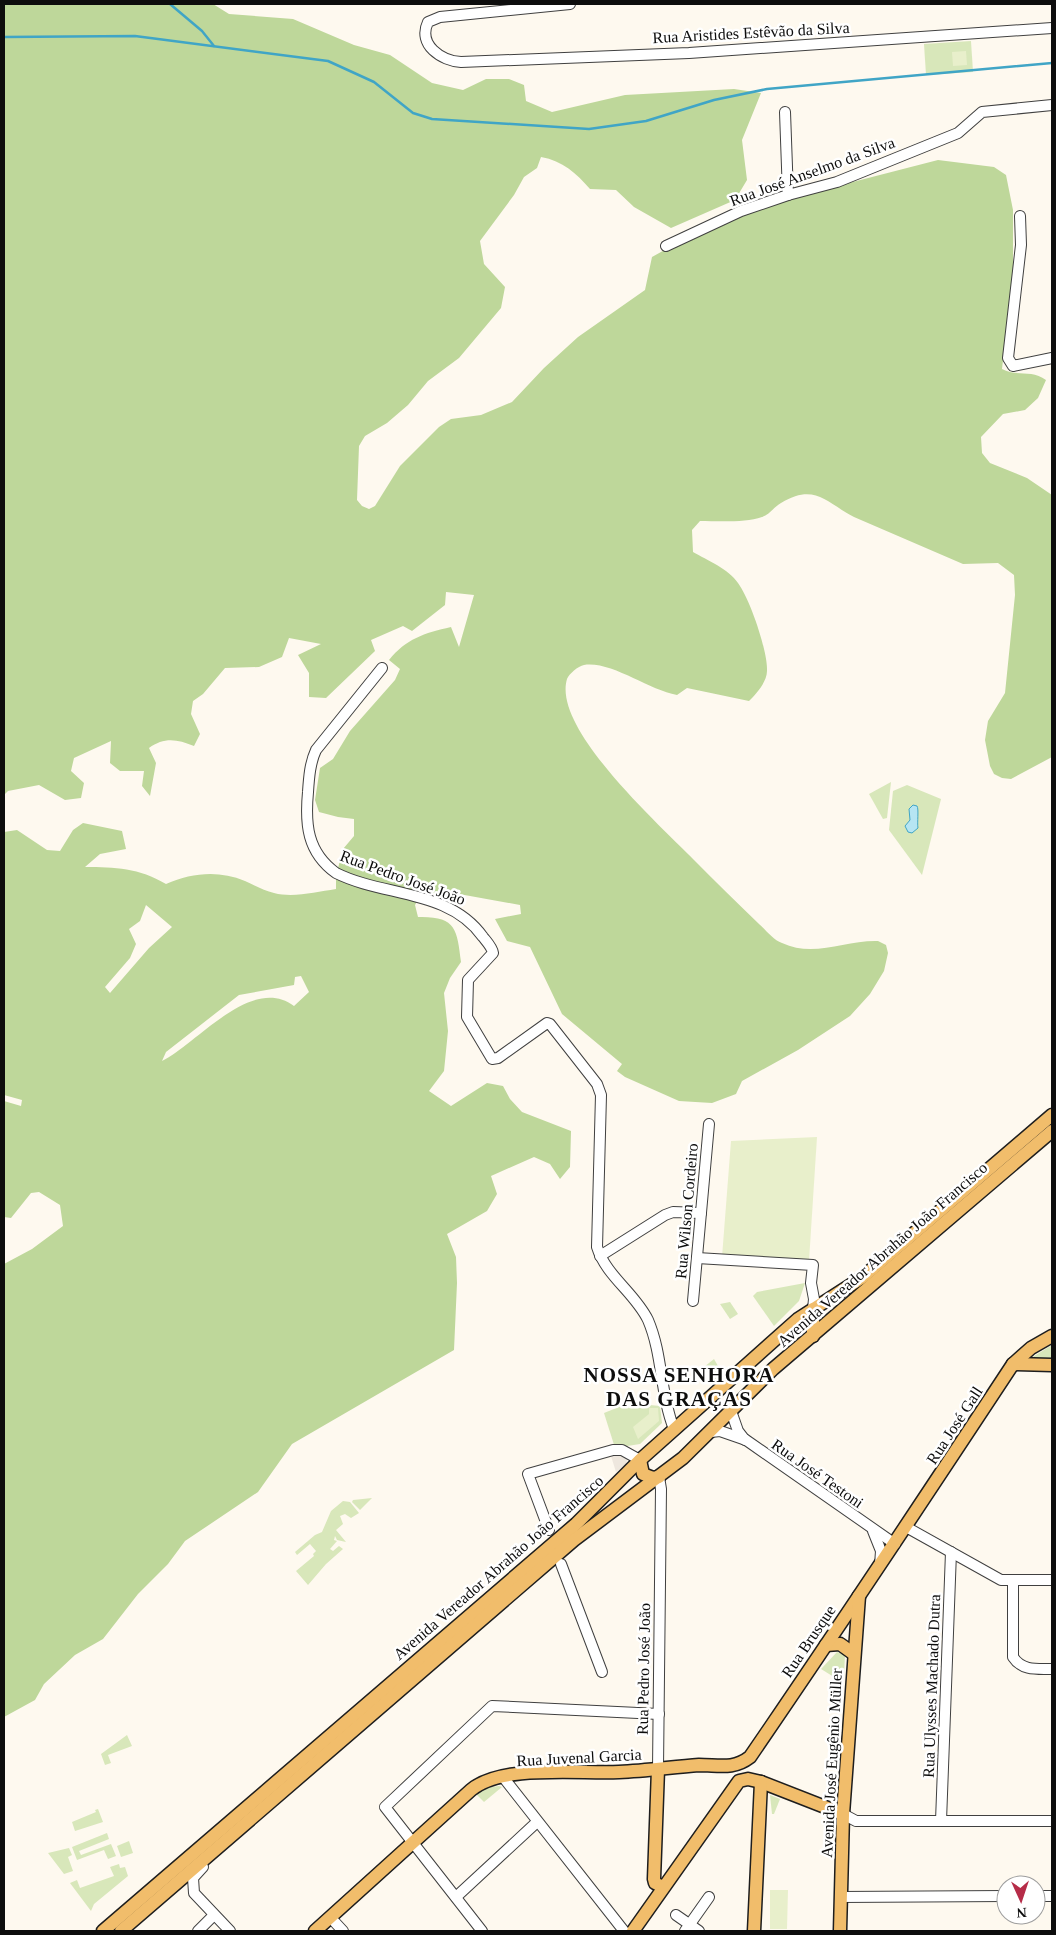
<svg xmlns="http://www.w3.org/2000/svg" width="1056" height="1935" viewBox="0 0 1056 1935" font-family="Georgia,serif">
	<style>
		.green { fill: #d8e7ba }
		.forest { fill: #bed79a; fill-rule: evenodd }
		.pitch { fill: #e8efcb }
		.plaza { fill: #eee7de }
		.water { fill: #b6e5f3; stroke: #40a5c6 }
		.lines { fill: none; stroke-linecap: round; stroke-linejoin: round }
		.stream { stroke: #40a5c6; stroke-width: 2.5 }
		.minor-casing { stroke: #404040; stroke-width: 12 }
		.major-casing { stroke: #1e1e1e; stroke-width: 15 }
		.minor { stroke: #fff; stroke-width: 10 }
		.major { stroke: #f1bd6b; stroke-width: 12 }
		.labels { text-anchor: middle; stroke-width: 5; stroke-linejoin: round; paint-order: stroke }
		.street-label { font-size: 16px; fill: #0d0d0d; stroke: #fff }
		.district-label { font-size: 21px; font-weight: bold; letter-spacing: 1px; fill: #0d0d0d; stroke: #fff }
	</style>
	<rect width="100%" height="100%" fill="#fef9ef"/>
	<g class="green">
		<path d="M 971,41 L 973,72 L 926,75 L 924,44 Z"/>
		<path d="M 891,782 L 887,818 L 883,819 L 869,794 Z"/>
		<path d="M 907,785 L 941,799 L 922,875 L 889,830 L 893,791 Z"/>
		<path d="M 805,1283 L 799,1301 L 774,1326 L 753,1296 L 757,1292 Z"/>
		<path d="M 730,1302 L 738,1314 L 730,1319 L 720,1304 Z"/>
		<path d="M 1052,1345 L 1052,1361 L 1031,1358 Z"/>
		<path d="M 714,1359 L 722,1373 L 714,1381 L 704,1367 Z"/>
		<path d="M 629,1403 L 660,1406 L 662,1423 L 640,1444 L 615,1448 L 604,1413 Z"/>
		<path d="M 372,1498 L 360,1510 L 352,1502 L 353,1500 Z"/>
		<path d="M 343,1501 L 350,1502 L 359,1513 L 351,1518 L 345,1514 L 340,1516 L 343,1524 L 336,1530 L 346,1542 L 337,1540 L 335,1536 L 334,1540 L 337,1541 L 330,1549 L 333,1551 L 339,1546 L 343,1549 L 326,1564 L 308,1585 L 296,1571 L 314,1556 L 313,1554 L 316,1551 L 310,1544 L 297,1555 L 295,1552 L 315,1535 L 322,1532 L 331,1511 Z"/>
		<path d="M 837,1652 L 845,1655 L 844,1676 L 842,1682 L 821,1669 Z"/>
		<path d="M 127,1735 L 132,1746 L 108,1755 L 111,1763 L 105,1765 L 101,1754 Z"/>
		<path d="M 499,1786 L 502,1787 L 484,1802 L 475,1793 L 485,1788 Z"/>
		<path d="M 770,1795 L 780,1799 L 774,1814 L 772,1814 Z"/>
		<path d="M 98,1809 L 103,1822 L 75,1831 L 72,1822 L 96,1812 L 95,1810 Z"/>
		<path d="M 107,1833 L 109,1839 L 79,1851 L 81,1855 L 111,1844 L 116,1856 L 108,1859 L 104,1850 L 77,1860 L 72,1847 Z"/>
		<path d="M 129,1841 L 133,1853 L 121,1857 L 117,1846 Z"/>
		<path d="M 69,1848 L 72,1855 L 68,1857 L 73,1871 L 64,1874 L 48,1853 Z"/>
		<path d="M 119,1864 L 120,1868 L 125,1867 L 128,1876 L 94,1904 L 91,1911 L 70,1883 L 77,1880 L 80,1888 L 114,1876 L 110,1867 Z"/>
	</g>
	<path class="forest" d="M 4,4 L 213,4 L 229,14 L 293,19 L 354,45 L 390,55 L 432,83 L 463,90 L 486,79 L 509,79 L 524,85 L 526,101 L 552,112 L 625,95 L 734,89 L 761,93 L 742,140 L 747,180 L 735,200 L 671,228 L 634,207 L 616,190 L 590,189 C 576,173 563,161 541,157 L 537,168 L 524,177 L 514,195 L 480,241 L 484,264 L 505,287 L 501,308 L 459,358 L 428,381 L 408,405 L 387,423 L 365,436 L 359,446 L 357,500 L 362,506 L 369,509 L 375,506 L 400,466 L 439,427 L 451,419 L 481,415 L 512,402 L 544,368 L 578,337 L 645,290 L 652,257 L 722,218 L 775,202 L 938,160 L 994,167 L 1006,175 L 1013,210 L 1013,269 L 1002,369 C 1017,377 1032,369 1046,380 L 1038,398 L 1025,410 L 1003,414 L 981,437 L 982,453 L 990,463 L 1027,478 L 1052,495 L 1052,757 L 1011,779 L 1002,778 L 994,774 L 990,766 L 985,740 L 988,721 L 1005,693 L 1015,595 L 1014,575 L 998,563 L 963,564 L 854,517 C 825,502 815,483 781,503 C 774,507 769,515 762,517 C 745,523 717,521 700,521 L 692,530 L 693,552 C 707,560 729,569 738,583 C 750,599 768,652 767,671 C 767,682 756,694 749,701 L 687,688 L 677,695 C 648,690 612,661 584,665 C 578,666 569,674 567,679 C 552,729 660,825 694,860 C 715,881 737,903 759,924 C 766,930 773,940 782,943 C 814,958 845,940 878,941 L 886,945 L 888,953 L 884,971 L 870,994 L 850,1016 L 798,1050 L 742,1081 L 736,1094 L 712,1103 L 679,1101 L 625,1077 L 617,1071 L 622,1064 L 562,1014 L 530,947 L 507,941 L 495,919 L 521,914 L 520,905 L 448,892 L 421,894 L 415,905 L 418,917 C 456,916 457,929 461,962 L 450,978 L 444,993 L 448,1031 L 444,1071 L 429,1091 L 451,1106 L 487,1083 L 503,1086 L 510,1099 L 522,1112 L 571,1131 L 570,1167 L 560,1179 L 550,1164 L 534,1157 L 491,1176 L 497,1194 L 487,1211 L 447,1234 L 456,1257 L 457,1283 L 454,1350 L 292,1444 L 258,1492 L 185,1541 L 168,1564 L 138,1594 L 103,1639 L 75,1655 L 44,1684 L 35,1700 L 4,1717 L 4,1264 L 32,1249 L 63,1226 L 60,1205 L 39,1192 L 31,1193 L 11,1218 L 4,1217 L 4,1101 L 21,1106 L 22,1100 L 4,1095 L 4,832 L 17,830 L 47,850 L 60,851 L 73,830 L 83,823 L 122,831 L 126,849 L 100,854 L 85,867 C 115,867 139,868 166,884 C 192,873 218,870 245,881 C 254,885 264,891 274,893 C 293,898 316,892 336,889 L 336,876 L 343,849 L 354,836 L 354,819 L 338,817 L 319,812 L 315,800 L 320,768 L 333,759 L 350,731 L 395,680 L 400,669 L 389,660 C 406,639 424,633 451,627 L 459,647 L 474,595 L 446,592 L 445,605 L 412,631 L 403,626 L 371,640 L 375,651 L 326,698 L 309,697 L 309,673 L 298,655 L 321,644 L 289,638 L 282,657 L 259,667 L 225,668 L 203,694 L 193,701 L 191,714 L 200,734 L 194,746 C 177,739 164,737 149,748 L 156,763 L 150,796 L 142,786 L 144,771 L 120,771 L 110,763 L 111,741 L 74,758 L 71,771 L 84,783 L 81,798 L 65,800 L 39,785 L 8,791 L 4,795 ZM 146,905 L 172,927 L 149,948 L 110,993 L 105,987 L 130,958 L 136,944 L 129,929 L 140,921 ZM 301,976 L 309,992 L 294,1006 C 252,974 198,1043 162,1061 L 166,1052 L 239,995 L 294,985 L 295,977 Z"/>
	<g class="pitch">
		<path d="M 966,51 L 967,65 L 953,66 L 952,52 Z"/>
		<path d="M 817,1137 L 809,1261 L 722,1257 L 731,1141 Z"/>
		<path d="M 649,1408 L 658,1408 L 659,1421 L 638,1439 L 633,1427 L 649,1414 Z"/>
		<path d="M 770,1890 L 788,1890 L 787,1929 L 770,1929 Z"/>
	</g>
	<path class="plaza" d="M 618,1454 L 626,1457 L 627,1460 L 626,1464 L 616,1472 L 611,1456 Z"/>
	<path class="water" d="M 913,805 L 917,806 C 919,809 917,823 918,828 L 912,833 L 908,832 L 905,826 L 910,820 L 909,809 Z"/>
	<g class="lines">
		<g class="stream">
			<path d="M 170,4 L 202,31 L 214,46"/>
			<path d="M 4,37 L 135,36 L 328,61 L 374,82 L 413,113 L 432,119 L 589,129 L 646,121 L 714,100 L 767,89 L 1052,63"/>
		</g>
		<g class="minor-casing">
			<g id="minor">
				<path d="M 570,4 L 440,17 L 428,22 C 417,45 442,61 461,62 L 689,53 L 1052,28"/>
				<path d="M 785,112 L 788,195"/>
				<path d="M 1020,216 L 1021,245 L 1008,358 L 1013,366 L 1052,358"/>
				<path d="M 666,246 L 741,211 L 788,195 L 837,182 L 958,133 L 982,112 L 1052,105"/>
				<path d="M 382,668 L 316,750 C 310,763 309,777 308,792 C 305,824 307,852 336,873 C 384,897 449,889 483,937 C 487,942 492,947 493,953 L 468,980 L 467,1017 L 492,1059 L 498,1058 L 547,1023 L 550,1024 L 597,1084 L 601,1095 L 597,1247 C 606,1276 635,1293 648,1320 C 663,1355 660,1394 674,1429"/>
				<path d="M 600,1256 L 665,1215 L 673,1212 L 701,1213"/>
				<path d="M 697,1258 L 813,1265 L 811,1283 L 814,1299 L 813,1309"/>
				<path d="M 693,1301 L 709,1124"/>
				<path d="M 731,1411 L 738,1431 L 745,1440"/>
				<path d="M 711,1432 L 720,1431 L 746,1440 L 895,1544"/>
				<path d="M 906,1527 L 1001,1580 L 1052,1580"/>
				<path d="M 549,1530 L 528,1474 L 613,1450 L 622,1450 L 640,1460"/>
				<path d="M 873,1531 L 881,1551 L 880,1565"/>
				<path d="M 561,1564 L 602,1672"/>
				<path d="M 1013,1581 L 1013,1657 C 1022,1671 1037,1669 1052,1669"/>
				<path d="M 658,1769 L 661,1489 L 659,1477"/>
				<path d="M 503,1777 L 624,1931"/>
				<path d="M 843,1814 L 856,1821 L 1052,1821"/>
				<path d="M 941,1821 L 951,1552"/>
				<path d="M 203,1867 L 193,1878 L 194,1893 L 230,1931"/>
				<path d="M 1036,1896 L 1052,1896"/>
				<path d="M 456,1897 L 537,1822"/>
				<path d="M 840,1897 L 1006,1896"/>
				<path d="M 676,1915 L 699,1931"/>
				<path d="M 330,1917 L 343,1931"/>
				<path d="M 198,1931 L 214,1915"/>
				<path d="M 482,1931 L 385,1807 L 492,1706 L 659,1714"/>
				<path d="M 685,1931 L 709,1897"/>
			</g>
		</g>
		<g class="major-casing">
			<g id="major">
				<path d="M 813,1309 L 813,1336"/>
				<path d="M 1013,1364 L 1052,1365"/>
				<path d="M 640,1460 L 643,1474 L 653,1478 L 659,1477"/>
				<path d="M 826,1645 L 840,1644 L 854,1654"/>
				<path d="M 658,1769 L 654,1879 L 655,1883 L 663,1887"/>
				<path d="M 103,1931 L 576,1524 L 640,1460 L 798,1319 L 863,1277 L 1052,1115"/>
				<path d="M 121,1931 L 574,1540 L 683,1458 L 773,1369 L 1052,1131"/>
				<path d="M 315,1931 L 471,1790 C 501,1764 580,1774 619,1772 C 646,1771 672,1767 699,1765 C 719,1765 733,1770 750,1757 C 839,1627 926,1496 1013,1364 L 1031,1348 L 1052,1336"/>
				<path d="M 633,1931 L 739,1781 L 748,1779 L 761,1782 L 843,1814"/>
				<path d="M 754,1931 L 761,1782"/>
				<path d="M 840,1931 L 843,1814 L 859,1596"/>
			</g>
		</g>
		<use href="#minor" class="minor"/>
		<use href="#major" class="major"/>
	</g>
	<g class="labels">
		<g class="street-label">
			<text transform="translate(751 32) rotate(-3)" y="6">Rua Aristides Estêvão da Silva</text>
			<text transform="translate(812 171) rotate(-20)" y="6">Rua José Anselmo da Silva</text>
			<text transform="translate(403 877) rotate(20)" y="6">Rua Pedro José João</text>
			<text transform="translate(686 1211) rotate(-85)" y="6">Rua Wilson Cordeiro</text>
			<text transform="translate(882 1254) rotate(-41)" y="6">Avenida Vereador Abrahão João Francisco</text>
			<text transform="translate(954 1425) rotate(-57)" y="6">Rua José Gall</text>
			<text transform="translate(818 1473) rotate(35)" y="6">Rua José Testoni</text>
			<text transform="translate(498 1567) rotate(-41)" y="6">Avenida Vereador Abrahão João Francisco</text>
			<text transform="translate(808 1641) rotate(-56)" y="6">Rua Brusque</text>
			<text transform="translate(643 1669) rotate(-89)" y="6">Rua Pedro José João</text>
			<text transform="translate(931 1686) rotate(-88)" y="6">Rua Ulysses Machado Dutra</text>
			<text transform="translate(579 1757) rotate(-3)" y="6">Rua Juvenal Garcia</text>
			<text transform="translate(831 1763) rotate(-87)" y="6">Avenida José Eugênio Müller</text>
		</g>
		<g class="district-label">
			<text x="679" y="1382">NOSSA SENHORA<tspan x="679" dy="24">DAS GRAÇAS</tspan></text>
		</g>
	</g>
	<rect width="1056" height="1935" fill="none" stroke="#0d0d0d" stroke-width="10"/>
	<g transform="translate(1021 1900) rotate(177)"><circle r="24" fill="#ffffff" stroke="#9e9e9e"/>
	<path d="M0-4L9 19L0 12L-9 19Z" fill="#b62c48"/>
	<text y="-8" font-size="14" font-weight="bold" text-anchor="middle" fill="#0d0d0d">N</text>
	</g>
</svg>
